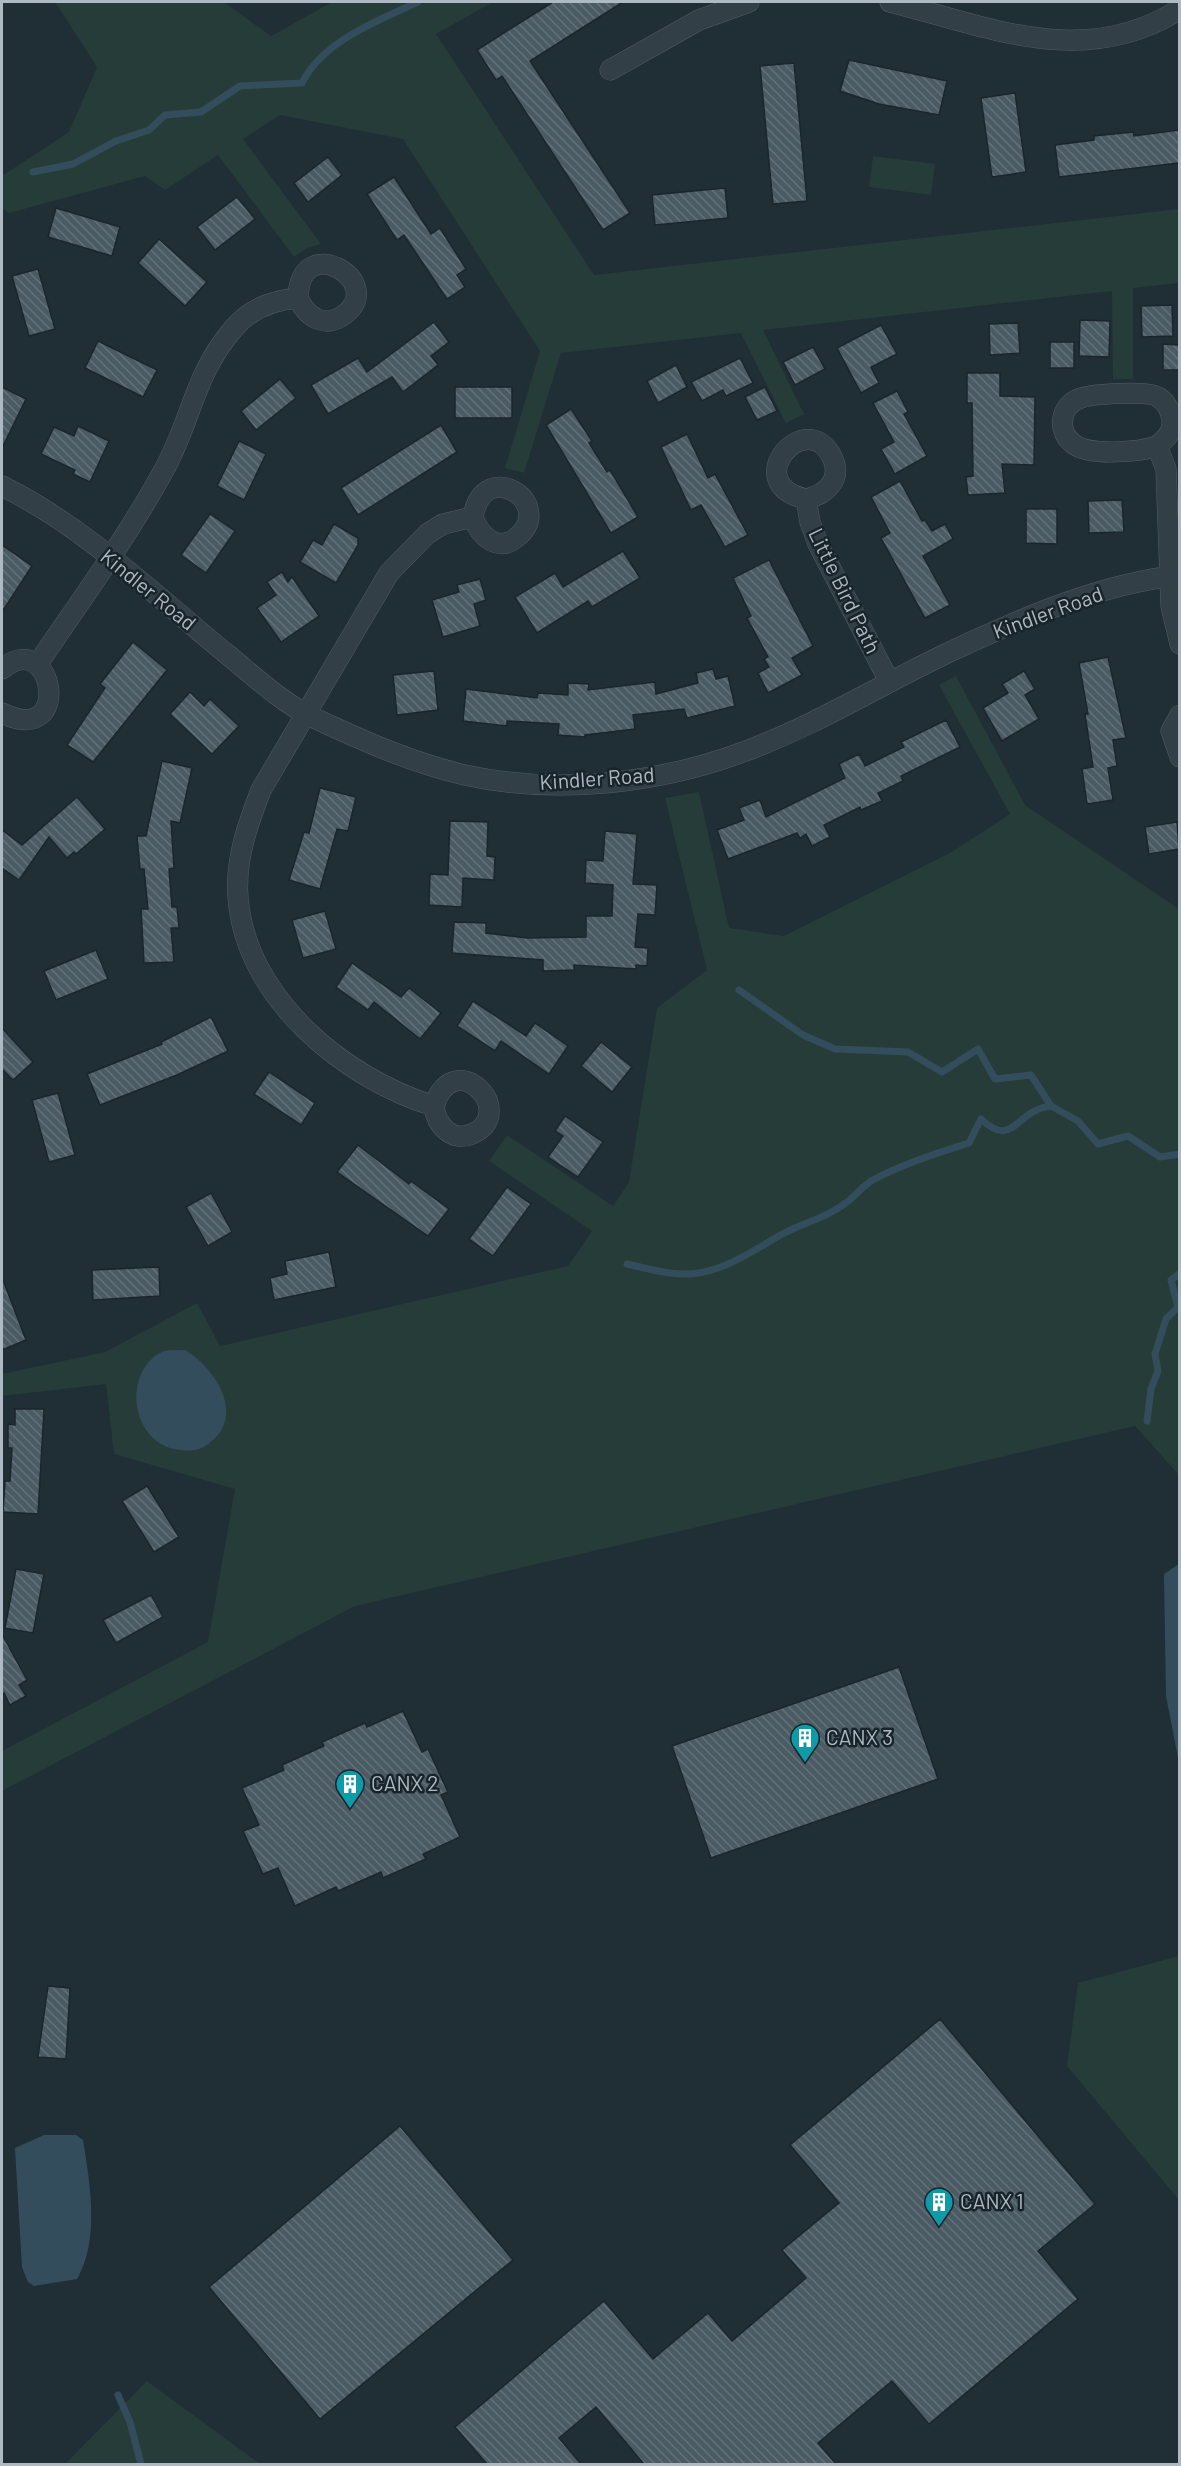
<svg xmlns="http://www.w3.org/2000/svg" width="1181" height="2466" viewBox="0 0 1181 2466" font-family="Barlow,sans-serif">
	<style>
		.park { fill: #263c38 }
		.water { fill: #344d5c }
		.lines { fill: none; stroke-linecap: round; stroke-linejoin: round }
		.stream { stroke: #344d5c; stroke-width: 7 }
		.building { fill: url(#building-back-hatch); stroke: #1b262c; stroke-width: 1.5 }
		.street-casing { stroke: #515d64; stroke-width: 21 }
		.street { stroke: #333f46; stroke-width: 20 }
		.labels { text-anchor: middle; stroke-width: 5; stroke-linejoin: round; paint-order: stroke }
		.street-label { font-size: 21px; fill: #aebac3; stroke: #19242a }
		.poi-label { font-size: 21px; fill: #aebac3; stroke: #19242a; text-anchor: start }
	</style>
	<defs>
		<pattern id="building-back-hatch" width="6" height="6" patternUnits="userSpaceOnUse" patternTransform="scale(1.5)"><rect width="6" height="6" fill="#4b5b64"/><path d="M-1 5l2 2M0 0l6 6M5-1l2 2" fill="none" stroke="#627079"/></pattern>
	</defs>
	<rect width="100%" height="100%" fill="#202e35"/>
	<g class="park">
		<path d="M 55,2 L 224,2 L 271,36 L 332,2 L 493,2 L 436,34 L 594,275 L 1179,209 L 1179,283 L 1133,288 L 1133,379 L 1113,379 L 1112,291 L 763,330 L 804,414 L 786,423 L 741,333 L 561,353 L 524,473 L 505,468 L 540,351 L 403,139 L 280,115 L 243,139 L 321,244 L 307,248 L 294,257 L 218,155 L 165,190 L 145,176 L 9,213 L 2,208 L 2,176 L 69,132 L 97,67 Z"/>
		<path d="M 873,156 L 935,164 L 931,195 L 869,187 Z"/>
		<path d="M 956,676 L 1025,805 L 1179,909 L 1179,1475 L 1135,1426 L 355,1606 L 2,1791 L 2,1751 L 208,1642 L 235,1489 L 114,1454 L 106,1384 L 2,1396 L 2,1374 L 105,1352 L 197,1303 L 220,1346 L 568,1266 L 592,1231 L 489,1161 L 507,1135 L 613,1206 L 629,1182 L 657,1008 L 707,970 L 665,798 L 699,792 L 729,928 L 784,936 L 950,853 L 1010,814 L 939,685 Z"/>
		<path d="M 1179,1956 L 1180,1956 L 1179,2200 L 1067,2066 L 1078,1983 Z"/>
		<path d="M 147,2381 L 260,2464 L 65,2464 Z"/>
	</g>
	<g class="water">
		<path d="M 185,1350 C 218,1370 248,1420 205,1446 C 196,1452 185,1451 174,1449 C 130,1439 123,1371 162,1352 C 168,1349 178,1351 185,1350 Z"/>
		<path d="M 1179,1564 L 1179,1763 L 1166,1696 L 1164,1574 Z"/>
		<path d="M 44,2135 L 76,2135 L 83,2140 C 90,2183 100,2240 77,2279 L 34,2286 L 28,2282 L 22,2267 L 15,2148 Z"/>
	</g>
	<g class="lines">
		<g class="stream">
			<path d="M 33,172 L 73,164 L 116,141 L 149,130 L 165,115 L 201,112 L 240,86 L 302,83 C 323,41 377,21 418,2"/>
			<path d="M 739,990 L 803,1035 L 835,1049 L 908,1052 L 942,1072 L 978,1049 L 995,1079 L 1031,1075 L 1051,1106 L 1078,1121 L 1098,1144 L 1128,1136 L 1160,1157 L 1180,1154"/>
			<path d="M 627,1264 C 649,1269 676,1277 699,1273 C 728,1268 753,1251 777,1237 C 800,1223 826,1219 847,1202 C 855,1196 862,1187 871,1181 C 902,1164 935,1154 969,1143 L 981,1119 C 1014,1150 1015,1110 1051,1106"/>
			<path d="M 1147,1421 L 1151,1389 L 1158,1371 L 1155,1354 L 1166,1319 L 1178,1307 L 1171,1280 L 1180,1273"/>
			<path d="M 118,2395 L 130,2422 L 141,2464"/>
		</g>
	</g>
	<g class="building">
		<path d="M 553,2 L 623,2 L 530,61 L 630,213 L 603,230 L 502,76 L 496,80 L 477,50 Z"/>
		<path d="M 849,60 L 947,81 L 939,115 L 879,104 L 840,91 Z"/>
		<path d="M 794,63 L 807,201 L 773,204 L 760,66 Z"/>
		<path d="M 1015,93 L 1026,172 L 992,177 L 981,98 Z"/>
		<path d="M 1179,130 L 1179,163 L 1059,177 L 1055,145 L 1094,140 L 1094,136 L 1133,132 L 1134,136 Z"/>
		<path d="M 328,157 L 342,175 L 308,202 L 294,183 Z"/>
		<path d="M 394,177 L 431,234 L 440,228 L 466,269 L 457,275 L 465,287 L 447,299 L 404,235 L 397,240 L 367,194 Z"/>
		<path d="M 725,188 L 728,218 L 655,225 L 652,195 Z"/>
		<path d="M 237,197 L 255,219 L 215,250 L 197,227 Z"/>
		<path d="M 56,208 L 120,227 L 112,256 L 48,237 Z"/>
		<path d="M 159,239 L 207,282 L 185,306 L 138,263 Z"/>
		<path d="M 38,269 L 55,329 L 29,336 L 12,276 Z"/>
		<path d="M 1172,305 L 1173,336 L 1142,337 L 1141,306 Z"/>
		<path d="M 1080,320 L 1110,321 L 1109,357 L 1079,356 Z"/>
		<path d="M 434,322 L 449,342 L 431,356 L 438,365 L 403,392 L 392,377 L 328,414 L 311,385 L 358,358 L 367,372 Z"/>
		<path d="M 1018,323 L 1020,353 L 990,355 L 989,324 Z"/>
		<path d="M 881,325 L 897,354 L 871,367 L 879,383 L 861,393 L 837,348 Z"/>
		<path d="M 98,341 L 157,370 L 143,397 L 85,368 Z"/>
		<rect x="1050" y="342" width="24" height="26"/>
		<path d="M 1163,344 L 1179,345 L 1179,370 L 1163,370 Z"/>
		<path d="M 813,347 L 825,369 L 795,385 L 783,362 Z"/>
		<path d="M 740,358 L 753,383 L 726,396 L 723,390 L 702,401 L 691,382 Z"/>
		<path d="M 676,365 L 687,387 L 658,403 L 647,381 Z"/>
		<path d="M 967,373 L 1000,373 L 1000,396 L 1035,397 L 1034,465 L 1002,464 L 1005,493 L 968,495 L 966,477 L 973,476 L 972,403 L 967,403 Z"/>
		<path d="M 280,379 L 296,398 L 256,430 L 241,411 Z"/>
		<path d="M 2,387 L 26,399 L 2,448 Z"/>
		<rect x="455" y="387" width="57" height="31"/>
		<path d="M 765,387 L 777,411 L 757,420 L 745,397 Z"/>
		<path d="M 897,391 L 908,412 L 904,414 L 927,456 L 895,474 L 881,449 L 894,442 L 873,403 Z"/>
		<path d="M 571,409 L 592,441 L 589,443 L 607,472 L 610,470 L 638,517 L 611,533 L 546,425 Z"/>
		<path d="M 441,425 L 457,452 L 358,515 L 341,488 Z"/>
		<path d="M 78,426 L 109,441 L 90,482 L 73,474 L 75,470 L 41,454 L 54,427 L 74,436 Z"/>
		<path d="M 687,434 L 708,478 L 715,474 L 748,535 L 725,547 L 701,505 L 691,510 L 661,447 Z"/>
		<path d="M 239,441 L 266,454 L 244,500 L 217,486 Z"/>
		<path d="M 900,481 L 922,521 L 925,520 L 932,531 L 945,524 L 953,539 L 923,556 L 950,605 L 925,618 L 881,538 L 890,533 L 871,497 Z"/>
		<path d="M 1122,500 L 1124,532 L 1089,533 L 1088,501 Z"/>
		<path d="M 1026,509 L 1057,509 L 1057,544 L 1026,543 Z"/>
		<path d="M 210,514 L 235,531 L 206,573 L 181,555 Z"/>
		<path d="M 334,524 L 358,538 L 358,545 L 336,583 L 300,562 L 313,540 L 322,545 Z"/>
		<path d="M 2,545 L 32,566 L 2,612 Z"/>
		<path d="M 623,551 L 640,578 L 592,607 L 588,601 L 537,633 L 515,597 L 555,573 L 563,587 Z"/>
		<path d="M 769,560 L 813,646 L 792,658 L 802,675 L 768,693 L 758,673 L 769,667 L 764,659 L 768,657 L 747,618 L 751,616 L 733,578 Z"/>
		<path d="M 282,572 L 288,582 L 292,577 L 319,616 L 281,642 L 257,608 L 276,595 L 267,582 Z"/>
		<path d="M 480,579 L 486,600 L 474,604 L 480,626 L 443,637 L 432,600 L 459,592 L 457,585 Z"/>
		<path d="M 133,642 L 167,670 L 93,762 L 67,745 L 105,688 L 100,684 Z"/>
		<path d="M 1108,657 L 1126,738 L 1113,740 L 1117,766 L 1108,768 L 1113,800 L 1087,804 L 1082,769 L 1093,767 L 1085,714 L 1088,714 L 1079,663 Z"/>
		<path d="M 713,669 L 716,679 L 728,676 L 735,706 L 687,718 L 684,709 L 633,715 L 635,729 L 585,735 L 585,737 L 558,735 L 559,724 L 507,721 L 507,726 L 463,721 L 466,689 L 537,698 L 538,693 L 568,695 L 568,683 L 589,684 L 588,690 L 655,682 L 656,694 L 698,683 L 696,673 Z"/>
		<path d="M 434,671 L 438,710 L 397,715 L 393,675 Z"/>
		<path d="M 1024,671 L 1035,689 L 1025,695 L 1039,719 L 1002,741 L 983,708 L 1008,693 L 1002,684 Z"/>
		<path d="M 190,692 L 204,706 L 210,699 L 239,726 L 212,754 L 170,714 Z"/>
		<path d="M 946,720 L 960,747 L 901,776 L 903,781 L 878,793 L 882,801 L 861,810 L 860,807 L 824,825 L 830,837 L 812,846 L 806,834 L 800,838 L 797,833 L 728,859 L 717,830 L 744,820 L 739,808 L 760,800 L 766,817 L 845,778 L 839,764 L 859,754 L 865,766 L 904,747 L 901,742 Z"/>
		<path d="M 162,761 L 192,768 L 180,823 L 171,821 L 174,868 L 169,869 L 172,907 L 177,907 L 179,928 L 171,928 L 174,962 L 144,963 L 141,909 L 148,909 L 144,869 L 140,869 L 137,836 L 146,836 Z"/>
		<path d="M 320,788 L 356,797 L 348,831 L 337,829 L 320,889 L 289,880 L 304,832 L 309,833 Z"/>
		<path d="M 77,797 L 105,829 L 76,854 L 74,852 L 67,858 L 49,837 L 19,880 L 2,868 L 2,830 L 22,845 Z"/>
		<path d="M 450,821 L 488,822 L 487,856 L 495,857 L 494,880 L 463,878 L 462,907 L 429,905 L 430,874 L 448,875 Z"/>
		<path d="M 1177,822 L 1179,849 L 1149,854 L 1145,827 Z"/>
		<path d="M 605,831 L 637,834 L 633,884 L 657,885 L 655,915 L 638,914 L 635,947 L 648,948 L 647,966 L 636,965 L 636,969 L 574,965 L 574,970 L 543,971 L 543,960 L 452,953 L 454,922 L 486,923 L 486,933 L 527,938 L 586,937 L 586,916 L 612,916 L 613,885 L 585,883 L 586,860 L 603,861 Z"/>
		<path d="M 325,911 L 336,949 L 303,958 L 292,920 Z"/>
		<path d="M 96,950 L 108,979 L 56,1000 L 44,971 Z"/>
		<path d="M 352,963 L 401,997 L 409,988 L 441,1013 L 420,1039 L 374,1002 L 368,1010 L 336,987 Z"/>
		<path d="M 473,1001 L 526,1036 L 535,1023 L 568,1046 L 549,1074 L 501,1041 L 495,1051 L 457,1026 Z"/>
		<path d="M 211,1017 L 228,1051 L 177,1075 L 100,1105 L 87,1074 L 162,1044 L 161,1042 Z"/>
		<path d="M 2,1028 L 33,1062 L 13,1080 L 2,1069 Z"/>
		<path d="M 601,1042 L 632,1067 L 612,1092 L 581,1066 Z"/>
		<path d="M 269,1072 L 315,1103 L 301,1125 L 254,1094 Z"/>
		<path d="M 58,1093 L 75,1155 L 49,1162 L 32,1100 Z"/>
		<path d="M 565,1116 L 603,1142 L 578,1177 L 548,1157 L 563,1136 L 555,1131 Z"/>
		<path d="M 358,1145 L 409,1184 L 411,1181 L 449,1209 L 428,1236 L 337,1172 Z"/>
		<path d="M 507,1187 L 531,1204 L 493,1256 L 469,1239 Z"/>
		<path d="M 211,1193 L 232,1232 L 208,1246 L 186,1207 Z"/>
		<path d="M 329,1252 L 336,1287 L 274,1300 L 270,1278 L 287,1274 L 285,1261 Z"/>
		<path d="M 159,1267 L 160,1296 L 93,1300 L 92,1270 Z"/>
		<path d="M 3,1280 L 26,1340 L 2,1350 L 2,1281 Z"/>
		<path d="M 15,1409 L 44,1409 L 38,1514 L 3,1512 L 5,1481 L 10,1481 L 12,1448 L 8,1448 L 8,1424 L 15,1425 Z"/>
		<path d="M 147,1486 L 179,1537 L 154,1552 L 122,1501 Z"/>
		<path d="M 16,1569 L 44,1574 L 33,1633 L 5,1628 Z"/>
		<path d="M 151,1595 L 163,1617 L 116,1643 L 103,1620 Z"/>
		<path d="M 2,1634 L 27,1680 L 19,1685 L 26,1696 L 10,1705 L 4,1693 L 2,1695 Z"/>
		<path d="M 899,1667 L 938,1779 L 711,1858 L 672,1746 Z"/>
		<path d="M 403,1711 L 422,1752 L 428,1749 L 448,1792 L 441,1795 L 460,1837 L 423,1854 L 426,1859 L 383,1878 L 381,1872 L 338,1891 L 336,1887 L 295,1906 L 278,1868 L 263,1874 L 243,1831 L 259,1825 L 242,1788 L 284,1770 L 282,1765 L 324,1746 L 322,1742 L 365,1723 L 367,1727 Z"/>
		<path d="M 48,1986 L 70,1988 L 66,2059 L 38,2057 Z"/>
		<path d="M 940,2019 L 1095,2204 L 1038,2251 L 1078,2299 L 929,2424 L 892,2381 L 818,2443 L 836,2464 L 644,2464 L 596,2407 L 559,2438 L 581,2464 L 487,2464 L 455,2427 L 604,2301 L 653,2359 L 708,2313 L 732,2341 L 806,2278 L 782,2250 L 839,2203 L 790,2145 Z"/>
		<path d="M 400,2126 L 513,2260 L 320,2419 L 209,2287 Z"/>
	</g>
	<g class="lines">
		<g class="street-casing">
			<g id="street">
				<path d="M 890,2 C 989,27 1084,70 1180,9"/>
				<path d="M 610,70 L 699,20 L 749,2"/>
				<path d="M 1157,446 C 1166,439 1173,432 1172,420 C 1171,411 1166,402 1158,397 C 1148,390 1093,394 1081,398 C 1059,405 1056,433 1075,445 C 1091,456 1140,452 1157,446 L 1166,469 L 1171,606 L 1180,644"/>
				<path d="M 2,486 C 84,526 157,597 228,655 C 254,676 281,702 312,717 C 361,740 412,763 465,775 C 555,795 657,784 743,752 C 817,725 885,682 956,649 C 1027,616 1101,584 1180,575"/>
				<path d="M 806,499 C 826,495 843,479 832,457 C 806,405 738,484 806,499 L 810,522 L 818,544 L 889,681"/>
				<path d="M 37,665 C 80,601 127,538 164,470 C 192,419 194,374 234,328 C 250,309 274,300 298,298 C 300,229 387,282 345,314 C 326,329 307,318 298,298"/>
				<path d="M 2,669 C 53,625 75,749 2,713"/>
				<path d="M 1180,715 L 1171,731 L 1180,757"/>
				<path d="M 434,1106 C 454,1044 520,1112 472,1134 C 451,1143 436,1124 434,1106 C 343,1078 245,997 238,897 C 235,859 248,824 261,790 L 389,573 L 427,534 L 443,524 L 473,517 C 484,455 557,504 517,537 C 498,554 479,535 473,517"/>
			</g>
		</g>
		<use href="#street" class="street"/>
	</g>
	<defs>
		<g id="building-pin" transform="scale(1.5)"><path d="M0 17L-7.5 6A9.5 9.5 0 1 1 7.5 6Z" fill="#0f9aa8" stroke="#19242a"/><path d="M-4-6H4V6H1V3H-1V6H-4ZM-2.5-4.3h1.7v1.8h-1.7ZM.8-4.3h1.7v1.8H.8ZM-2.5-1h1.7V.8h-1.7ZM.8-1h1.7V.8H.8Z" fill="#fff"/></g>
	</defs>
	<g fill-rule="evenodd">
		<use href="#building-pin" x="805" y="1738"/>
		<use href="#building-pin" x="350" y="1784"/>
		<use href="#building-pin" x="939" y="2202"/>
	</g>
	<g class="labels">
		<g class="street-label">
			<text transform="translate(148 590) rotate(39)" y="7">Kindler Road</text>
			<text transform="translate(844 591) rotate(64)" y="7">Little Bird Path</text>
			<text transform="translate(1048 613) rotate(-20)" y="7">Kindler Road</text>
			<text transform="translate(597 779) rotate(-4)" y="7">Kindler Road</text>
		</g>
		<g class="poi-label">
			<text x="826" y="1745">CANX 3</text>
			<text x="371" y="1791">CANX 2</text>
			<text x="960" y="2209">CANX 1</text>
		</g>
	</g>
	<rect width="1181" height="2466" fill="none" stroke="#aebac3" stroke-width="6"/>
</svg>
